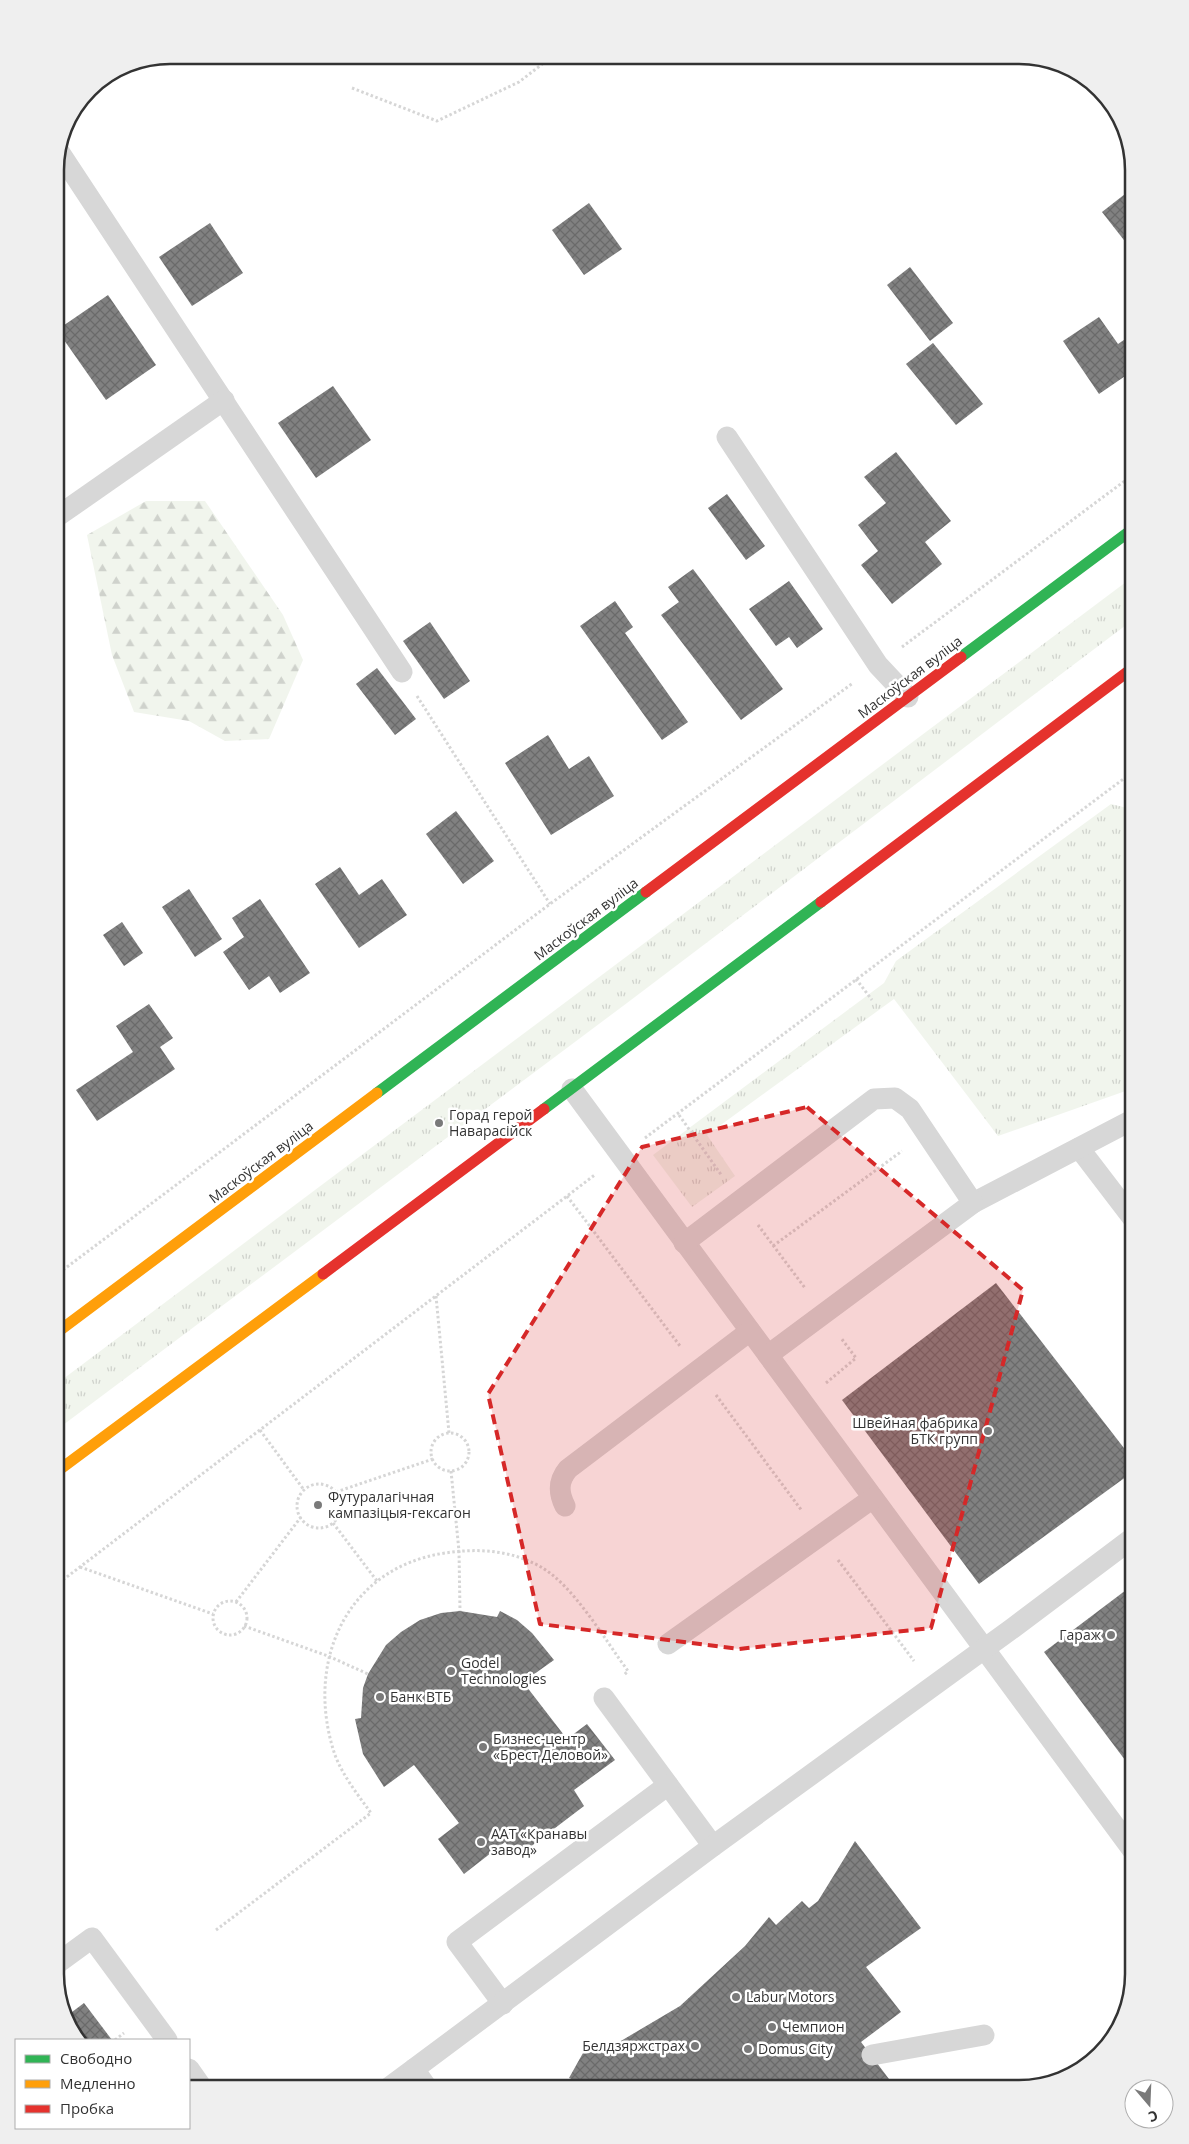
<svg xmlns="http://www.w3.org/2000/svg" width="1189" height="2144" viewBox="0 0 1189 2144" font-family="'Open Sans',sans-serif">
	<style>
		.grass { fill: url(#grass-tufts) }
		.forest { fill: url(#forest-firs) }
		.building { fill: url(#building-cross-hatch) }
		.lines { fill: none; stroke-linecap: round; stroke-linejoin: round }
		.path { stroke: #d6d6d6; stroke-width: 3; stroke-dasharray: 2.5 2.5; stroke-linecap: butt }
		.lane { stroke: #d7d7d7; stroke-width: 21 }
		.fast { stroke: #30b455; stroke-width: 11 }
		.slow { stroke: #ff9f0a; stroke-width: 11 }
		.jam { stroke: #e5322d; stroke-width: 11 }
		.marked { fill: #d62828; fill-opacity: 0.2; stroke: #d62828; stroke-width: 4; stroke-dasharray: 10 6; stroke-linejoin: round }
		.poi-dot { fill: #7a7a7a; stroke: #fff; stroke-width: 2 }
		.labels { text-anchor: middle; stroke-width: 5; stroke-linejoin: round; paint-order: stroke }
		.street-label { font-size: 14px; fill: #333; stroke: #fff }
		.poi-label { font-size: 14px; fill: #333; stroke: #fff; text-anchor: start }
		.rim { fill: none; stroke: #333; stroke-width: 2.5 }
	</style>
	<defs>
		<pattern id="grass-tufts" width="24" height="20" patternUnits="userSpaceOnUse" patternTransform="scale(1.25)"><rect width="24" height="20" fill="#f1f5ed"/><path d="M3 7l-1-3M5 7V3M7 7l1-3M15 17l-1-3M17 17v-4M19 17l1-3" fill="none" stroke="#cfd2cc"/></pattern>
		<pattern id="forest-firs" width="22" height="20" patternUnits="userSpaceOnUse" patternTransform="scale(1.25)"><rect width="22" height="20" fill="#f1f5ed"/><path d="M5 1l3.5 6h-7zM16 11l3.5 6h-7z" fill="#cfd2cc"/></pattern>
		<pattern id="building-cross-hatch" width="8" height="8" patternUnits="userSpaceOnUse" patternTransform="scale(1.25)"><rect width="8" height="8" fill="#818181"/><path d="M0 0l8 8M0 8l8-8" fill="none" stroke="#6a6a6a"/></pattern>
	</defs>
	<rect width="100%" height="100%" fill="#fff"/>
	<g class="grass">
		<path d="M 1134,576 L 1134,619 L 627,1003 L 55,1431 L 55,1385 Z"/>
		<path d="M 1111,804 L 1127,808 L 1134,817 L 1134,1088 L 998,1136 L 894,999 L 707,1135 L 735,1176 L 692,1207 L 653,1155 L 884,983 L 896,961 Z"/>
	</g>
	<path class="forest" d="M 146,501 L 205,501 L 283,615 L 303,660 L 269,739 L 225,741 L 189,721 L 134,712 L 112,655 L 87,535 Z"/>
	<g class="building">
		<path d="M 1125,194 L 1134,206 L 1134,253 L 1102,212 Z"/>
		<path d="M 589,203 L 622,249 L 584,275 L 552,230 Z"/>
		<path d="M 210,223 L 243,273 L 192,306 L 159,257 Z"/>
		<path d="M 910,267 L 953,323 L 930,341 L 887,285 Z"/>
		<path d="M 108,295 L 156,365 L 106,400 L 57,330 Z"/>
		<path d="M 1099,317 L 1118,344 L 1134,333 L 1134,370 L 1099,394 L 1063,341 Z"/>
		<path d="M 933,343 L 983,404 L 956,425 L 906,364 Z"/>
		<path d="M 333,386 L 371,440 L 316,478 L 278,423 Z"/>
		<path d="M 896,452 L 951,521 L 925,542 L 942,564 L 892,604 L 861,565 L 878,551 L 858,525 L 886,503 L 864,477 Z"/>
		<path d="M 727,494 L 765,546 L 746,560 L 708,508 Z"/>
		<path d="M 693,569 L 783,689 L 741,720 L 661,615 L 679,602 L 668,587 Z"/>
		<path d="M 789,581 L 823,629 L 797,648 L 789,637 L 776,646 L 749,609 Z"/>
		<path d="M 615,601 L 633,627 L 625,633 L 688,722 L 662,740 L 580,626 Z"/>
		<path d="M 430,622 L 470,681 L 444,699 L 403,641 Z"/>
		<path d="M 377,668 L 416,719 L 395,735 L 356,684 Z"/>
		<path d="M 548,735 L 569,769 L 589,756 L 614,796 L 551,835 L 505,763 Z"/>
		<path d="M 456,811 L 494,861 L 463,884 L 426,834 Z"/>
		<path d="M 340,867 L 359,895 L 382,879 L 407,915 L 359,948 L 315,884 Z"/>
		<path d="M 189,889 L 222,939 L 195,957 L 162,907 Z"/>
		<path d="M 260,899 L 310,973 L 280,993 L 269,976 L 249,990 L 223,952 L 244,937 L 232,918 Z"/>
		<path d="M 122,922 L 143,953 L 124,966 L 103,935 Z"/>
		<path d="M 149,1004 L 173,1038 L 160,1047 L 175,1069 L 97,1121 L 76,1090 L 133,1052 L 116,1026 Z"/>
		<path d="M 996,1283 L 1134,1461 L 1134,1471 L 979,1584 L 842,1400 Z"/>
		<path d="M 1134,1584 L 1134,1772 L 1044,1652 Z"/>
		<path d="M 460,1611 L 497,1617 L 500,1611 L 517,1620 L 532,1633 L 554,1660 L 523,1682 L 567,1739 L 587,1724 L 615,1760 L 574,1790 L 584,1806 L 517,1857 L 505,1842 L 464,1874 L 438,1839 L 459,1823 L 414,1765 L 384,1787 L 363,1754 L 355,1719 L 361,1718 L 363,1688 L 368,1674 L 386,1645 L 401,1632 L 420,1620 L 441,1613 Z"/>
		<path d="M 855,1841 L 921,1928 L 866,1967 L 901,2012 L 861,2042 L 892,2083 L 884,2089 L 598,2089 L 569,2078 L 583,2053 L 609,2048 L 680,2006 L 745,1946 L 769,1917 L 776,1925 L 802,1901 L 809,1908 L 818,1901 Z"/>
		<path d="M 84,2003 L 112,2040 L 82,2040 L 64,2018 Z"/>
	</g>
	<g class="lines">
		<g class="path">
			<path d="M 352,88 L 437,121 L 519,82 L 554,55"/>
			<path d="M 902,647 L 1134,474"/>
			<path d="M 417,696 L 550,904"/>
			<path d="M 856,979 L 872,1000"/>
			<path d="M 679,1115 L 722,1176"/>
			<path d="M 645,1138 L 1134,771"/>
			<path d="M 567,1196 L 680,1346"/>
			<path d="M 758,1225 L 805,1288"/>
			<path d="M 773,1246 L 902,1151"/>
			<path d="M 55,1276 L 550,904 L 853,683"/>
			<path d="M 436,1296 L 449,1433"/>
			<path d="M 826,1383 L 856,1358 L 841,1338"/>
			<path d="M 716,1395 L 802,1511"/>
			<path d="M 260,1430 L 304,1490"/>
			<circle cx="450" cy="1452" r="19"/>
			<path d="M 451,1471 L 459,1551 L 460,1611"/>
			<circle cx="319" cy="1506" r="22"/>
			<path d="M 336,1492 L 433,1459"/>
			<path d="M 333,1523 L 377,1581"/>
			<path d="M 838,1560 L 914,1661"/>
			<path d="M 80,1567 L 213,1614"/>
			<path d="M 55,1586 L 596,1174"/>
			<circle cx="230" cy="1618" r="17"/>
			<path d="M 236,1602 L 301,1517"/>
			<path d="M 244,1626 L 328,1656 L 368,1674"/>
			<path d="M 216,1930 L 371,1813 C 358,1795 343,1776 335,1755 C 304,1664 345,1568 445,1553 C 478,1548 511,1550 541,1567 C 574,1586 605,1640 628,1671 L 624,1675"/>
			<path d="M 115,2040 L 124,2033"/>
		</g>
		<g class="lane">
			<path d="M 58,150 L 402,672"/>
			<path d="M 727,437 L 878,665 L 908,697"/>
			<path d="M 55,518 L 224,400"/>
			<path d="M 572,1089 L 1134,1852"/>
			<path d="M 1079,1148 L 1134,1220"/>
			<path d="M 973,1203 L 1134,1119"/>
			<path d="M 684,1243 L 874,1099 L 895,1098 L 910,1109 L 973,1203 L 768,1355"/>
			<path d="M 565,1506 C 558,1492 558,1481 568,1469 L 750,1331"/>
			<path d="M 668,1644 L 873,1498"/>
			<path d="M 604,1698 L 713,1846"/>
			<path d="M 55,1965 L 92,1938 L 167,2040"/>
			<path d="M 503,2004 L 457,1942 L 668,1785"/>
			<path d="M 872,2055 L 984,2035"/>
			<path d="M 189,2069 L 203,2089"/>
			<path d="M 387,2089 L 414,2069"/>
			<path d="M 428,2089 L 414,2069 L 713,1846 L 1013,1628 L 1134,1537"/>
		</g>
		<g class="fast">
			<path d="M 961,657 L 1134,528"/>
			<path d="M 377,1093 L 646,892"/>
			<path d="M 544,1109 L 821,902"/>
		</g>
		<g class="slow">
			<path d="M 55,1334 L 377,1093"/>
			<path d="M 55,1473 L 323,1274"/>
		</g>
		<g class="jam">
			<path d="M 646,892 L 961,657"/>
			<path d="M 821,902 L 1134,667"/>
			<path d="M 323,1274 L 544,1109"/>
		</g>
	</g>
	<path class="marked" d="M 807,1107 L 1023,1290 L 931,1628 L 739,1649 L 540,1624 L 488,1394 L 642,1147 Z"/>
	<g class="poi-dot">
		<circle cx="439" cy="1123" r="5"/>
		<circle cx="988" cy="1431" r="5"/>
		<circle cx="318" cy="1505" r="5"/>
		<circle cx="1111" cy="1635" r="5"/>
		<circle cx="451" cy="1671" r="5"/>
		<circle cx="380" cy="1697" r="5"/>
		<circle cx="483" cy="1747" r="5"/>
		<circle cx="481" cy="1842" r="5"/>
		<circle cx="736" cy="1997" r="5"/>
		<circle cx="772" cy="2027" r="5"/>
		<circle cx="695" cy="2046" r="5"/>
		<circle cx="748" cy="2049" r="5"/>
	</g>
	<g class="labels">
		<g class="street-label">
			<text transform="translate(910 677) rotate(-37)" y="5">Маскоўская вуліца</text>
			<text transform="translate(586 919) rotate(-37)" y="5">Маскоўская вуліца</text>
			<text transform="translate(261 1162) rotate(-37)" y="5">Маскоўская вуліца</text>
		</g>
		<g class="poi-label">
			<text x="449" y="1120">Горад герой<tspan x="449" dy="16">Наварасійск</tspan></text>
			<text x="978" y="1428" text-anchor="end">Швейная фабрика<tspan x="978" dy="16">БТК групп</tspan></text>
			<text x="328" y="1502">Футуралагічная<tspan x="328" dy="16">кампазіцыя-гексагон</tspan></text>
			<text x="1101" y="1640" text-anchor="end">Гараж</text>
			<text x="461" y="1668">Godel<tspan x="461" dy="16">Technologies</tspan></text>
			<text x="390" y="1702">Банк ВТБ</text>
			<text x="493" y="1744">Бизнес-центр<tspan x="493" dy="16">«Брест Деловой»</tspan></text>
			<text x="491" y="1839">ААТ «Кранавы<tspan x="491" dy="16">завод»</tspan></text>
			<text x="746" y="2002">Labur Motors</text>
			<text x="782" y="2032">Чемпион</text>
			<text x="685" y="2051" text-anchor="end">Белдзяржстрах</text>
			<text x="758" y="2054">Domus City</text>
		</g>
	</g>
	<path d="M0 0H1189V2144H0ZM170 64H1019A106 106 0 0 1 1125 170V1974A106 106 0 0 1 1019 2080H170A106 106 0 0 1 64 1974V170A106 106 0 0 1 170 64Z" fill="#efefef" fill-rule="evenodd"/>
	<path class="rim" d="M170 64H1019A106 106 0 0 1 1125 170V1974A106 106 0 0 1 1019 2080H170A106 106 0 0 1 64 1974V170A106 106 0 0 1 170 64Z"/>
	<rect x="15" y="2039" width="175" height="90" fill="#ffffff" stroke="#adadad"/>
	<rect x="25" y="2055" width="25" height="8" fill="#30b455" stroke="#adadad"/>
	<text x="60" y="2064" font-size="15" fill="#333333">Свободно</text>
	<rect x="25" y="2080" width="25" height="8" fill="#ff9f0a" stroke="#adadad"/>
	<text x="60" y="2089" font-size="15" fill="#333333">Медленно</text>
	<rect x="25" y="2105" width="25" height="8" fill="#e5322d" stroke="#adadad"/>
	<text x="60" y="2114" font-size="15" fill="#333333">Пробка</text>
	<g transform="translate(1149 2104) rotate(161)"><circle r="24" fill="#ffffff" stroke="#adadad"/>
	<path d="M0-4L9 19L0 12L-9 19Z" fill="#7a7a7a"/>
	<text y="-8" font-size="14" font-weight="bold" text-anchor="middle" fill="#333333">С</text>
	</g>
</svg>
